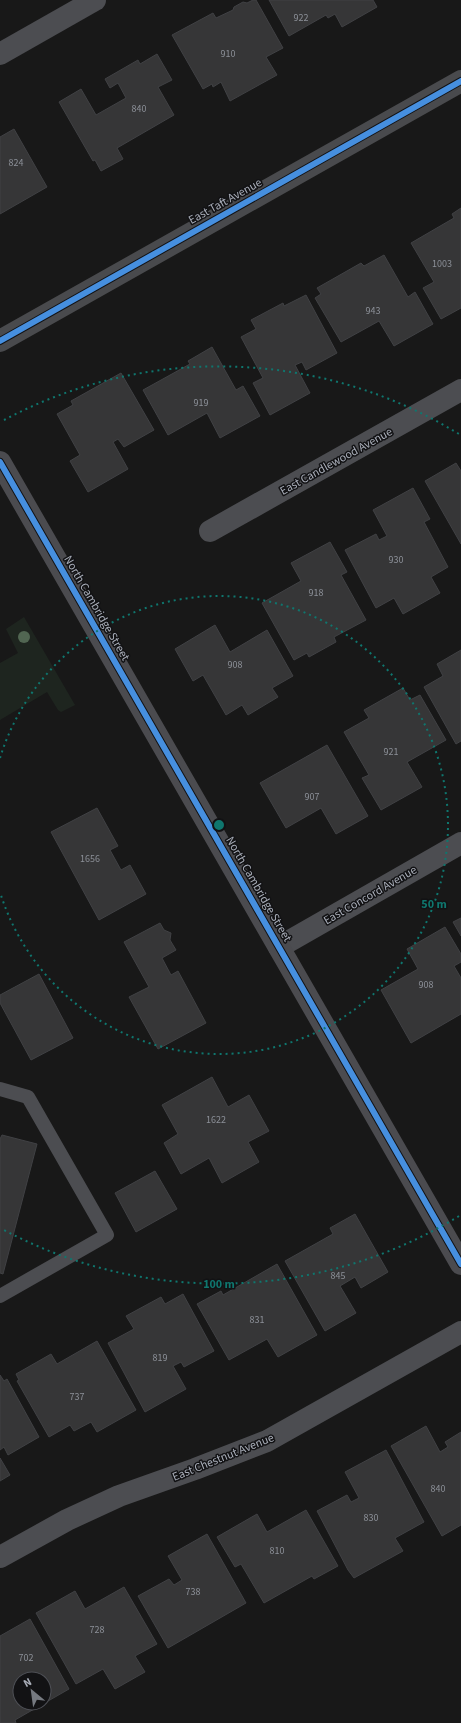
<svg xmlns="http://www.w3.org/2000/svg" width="461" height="1723" viewBox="0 0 461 1723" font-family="'Source Sans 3',sans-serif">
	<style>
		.green { fill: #1e251f }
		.building { fill: #363637; stroke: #404144; fill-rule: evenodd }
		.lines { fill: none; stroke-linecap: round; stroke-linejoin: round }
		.lane { stroke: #4c4d51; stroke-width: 14 }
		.street { stroke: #4c4d51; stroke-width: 22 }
		.secondary { stroke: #4b4b4f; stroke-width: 22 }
		.primary { stroke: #494a4d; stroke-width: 22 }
		.cycleway-casing { stroke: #121214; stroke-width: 8 }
		.cycleway { stroke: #468fdf; stroke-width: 6 }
		.tree { fill: #516652 }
		.ring { fill: none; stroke: #0f766e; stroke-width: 2; stroke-dasharray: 2 4 }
		.labels { text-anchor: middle; stroke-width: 3; stroke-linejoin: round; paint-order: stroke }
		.number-label { font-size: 10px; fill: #8c9098 }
		.street-label { font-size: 12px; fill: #a9aeb9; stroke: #121214 }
		.centre { fill: #0f766e; stroke: #121214; stroke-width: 2 }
		.ring-label { font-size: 12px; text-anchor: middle; font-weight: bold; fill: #0f766e; stroke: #121214; stroke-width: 3; stroke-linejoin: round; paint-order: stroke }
	</style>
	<rect width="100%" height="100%" fill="#181818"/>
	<path class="green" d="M 24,617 L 75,705 L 61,712 L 58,710 L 47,692 L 0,720 L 0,663 L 18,653 L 6,629 Z"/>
	<g class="building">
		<path d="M 253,0 L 256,0 L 283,48 L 266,57 L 277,75 L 230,101 L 221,82 L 213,87 L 212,84 L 203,89 L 172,35 L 213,13 L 216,18 L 233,10 L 234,7 L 243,2 L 247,3 Z"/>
		<path d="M 269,0 L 373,0 L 377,7 L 342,27 L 335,14 L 328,18 L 326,15 L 289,36 Z"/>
		<path d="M 157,54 L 172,80 L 158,87 L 174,115 L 117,148 L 123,159 L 101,171 L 95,160 L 93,161 L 59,102 L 81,89 L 96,115 L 126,98 L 118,83 L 110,88 L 105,79 L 138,60 L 140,64 Z"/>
		<path d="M 14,129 L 47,187 L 0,214 L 0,137 Z"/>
		<path d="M 461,208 L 461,308 L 441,319 L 423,288 L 434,282 L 411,243 L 454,218 L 452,214 Z"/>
		<path d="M 384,255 L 408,297 L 415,292 L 433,324 L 394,346 L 379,321 L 341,342 L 315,298 L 321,294 L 317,288 L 361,263 L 364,266 Z"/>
		<path d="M 306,295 L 337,353 L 306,370 L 302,362 L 295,365 L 310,393 L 270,415 L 253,383 L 263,378 L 241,337 L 256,329 L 251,320 L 283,303 L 284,306 Z"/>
		<path d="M 212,347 L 236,390 L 243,386 L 260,416 L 220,438 L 207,413 L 168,435 L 143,390 L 190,364 L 188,361 Z"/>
		<path d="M 121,373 L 154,430 L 124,447 L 118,439 L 113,442 L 128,469 L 88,492 L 70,461 L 80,455 L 57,414 L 73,405 L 71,401 Z"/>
		<path d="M 456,463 L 461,471 L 461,544 L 425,481 Z"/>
		<path d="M 413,488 L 430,519 L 424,522 L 448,567 L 431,577 L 440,593 L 403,614 L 394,598 L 376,608 L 345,550 L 376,534 L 379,540 L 387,536 L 373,510 Z"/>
		<path d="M 330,542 L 347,572 L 341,575 L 366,620 L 334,637 L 336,642 L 309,657 L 307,653 L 294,660 L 262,603 L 301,581 L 291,563 Z"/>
		<path d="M 215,625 L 230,652 L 267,630 L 293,676 L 272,688 L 278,697 L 248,715 L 242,705 L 226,715 L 203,675 L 193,681 L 175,649 Z"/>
		<path d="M 461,650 L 461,741 L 456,744 L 424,687 L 443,676 L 437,664 Z"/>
		<path d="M 403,688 L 410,700 L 420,695 L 446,740 L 407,762 L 422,787 L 381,810 L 362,778 L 369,775 L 344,732 L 369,718 L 364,710 Z"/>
		<path d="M 327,745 L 368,816 L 336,834 L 321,808 L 286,828 L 260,783 Z"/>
		<path d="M 97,808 L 118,846 L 110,850 L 121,870 L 130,865 L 146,894 L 99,920 L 51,832 Z"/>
		<path d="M 461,918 L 461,936 L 453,922 Z"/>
		<path d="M 160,923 L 164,930 L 171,933 L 170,940 L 176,950 L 162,958 L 171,975 L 178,971 L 206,1023 L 158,1049 L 129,997 L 149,987 L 124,942 Z"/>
		<path d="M 445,927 L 461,954 L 461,962 L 454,966 L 461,978 L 461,1014 L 411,1043 L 381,990 L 418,969 L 407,949 Z"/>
		<path d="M 39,974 L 73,1038 L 31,1060 L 0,1003 L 0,995 Z"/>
		<path d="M 212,1077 L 228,1107 L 249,1095 L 269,1131 L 248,1142 L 259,1162 L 222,1183 L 209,1158 L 181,1174 L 164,1143 L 178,1134 L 162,1105 Z"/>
		<path d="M 2,1135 L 37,1144 L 3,1274 L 0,1273 L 0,1139 Z"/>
		<path d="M 155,1171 L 177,1209 L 136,1232 L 115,1193 Z"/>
		<path d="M 355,1214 L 388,1272 L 361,1288 L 355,1277 L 340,1286 L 356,1313 L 325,1331 L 285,1261 L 333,1234 L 330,1228 Z"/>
		<path d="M 277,1264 L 317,1335 L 278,1357 L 267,1339 L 229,1360 L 197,1304 L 221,1291 L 223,1295 Z"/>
		<path d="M 183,1294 L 214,1351 L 184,1367 L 181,1362 L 173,1366 L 186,1389 L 145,1412 L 108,1343 L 134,1329 L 126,1316 L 161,1297 L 165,1304 Z"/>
		<path d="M 97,1341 L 136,1410 L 97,1432 L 91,1422 L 74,1431 L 70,1425 L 49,1437 L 17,1381 L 19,1380 L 16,1374 L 51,1354 L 57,1364 Z"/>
		<path d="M 0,1375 L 4,1381 L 7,1379 L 39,1437 L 8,1455 L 4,1447 L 0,1450 Z"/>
		<path d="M 426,1426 L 440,1452 L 448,1447 L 445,1442 L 461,1432 L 461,1525 L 442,1536 L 391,1446 Z"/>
		<path d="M 386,1450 L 424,1522 L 395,1538 L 403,1551 L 354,1578 L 348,1570 L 317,1511 L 347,1495 L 351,1502 L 359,1498 L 345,1472 Z"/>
		<path d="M 0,1458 L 10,1475 L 0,1481 Z"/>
		<path d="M 306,1510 L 338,1566 L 314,1579 L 312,1576 L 264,1603 L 241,1564 L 235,1567 L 217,1537 L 257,1514 L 267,1532 Z"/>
		<path d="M 207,1534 L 246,1603 L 168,1648 L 138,1596 L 169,1579 L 174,1585 L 182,1580 L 168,1556 Z"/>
		<path d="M 124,1587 L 157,1644 L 135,1656 L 145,1672 L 115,1689 L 103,1669 L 76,1684 L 36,1613 L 75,1591 L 85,1609 Z"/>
		<path d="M 30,1619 L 69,1689 L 15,1720 L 16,1723 L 0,1723 L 0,1636 ZM 20,1679 L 44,1679 L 44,1703 L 20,1703 Z"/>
	</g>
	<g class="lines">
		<path class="lane" d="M 0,1089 L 28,1097 L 107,1235 L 0,1296"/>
		<g class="street">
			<path d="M 0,54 L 95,0"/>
			<path d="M 210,531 L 461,390"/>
			<path d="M 279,947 L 461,843"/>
			<path d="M 0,1557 L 67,1520 L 119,1496 L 195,1469 L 267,1441 L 461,1332"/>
		</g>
		<path class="secondary" d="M 0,462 L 461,1264"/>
		<path class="primary" d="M 0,341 L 461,81"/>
		<g class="cycleway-casing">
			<g id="cycleway">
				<path d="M 0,341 L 461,81"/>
				<path d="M 0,462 L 461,1264"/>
			</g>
		</g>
		<use href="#cycleway" class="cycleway"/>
	</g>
	<circle class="tree" cx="24" cy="637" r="6"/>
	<g class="ring">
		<path d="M0 758A229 229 0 1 1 0 892"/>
		<path d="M459 1216A459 459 0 0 1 4 1230M4 420A459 459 0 0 1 459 434"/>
	</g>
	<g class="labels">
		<g class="number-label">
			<text x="301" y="21">922</text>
			<text x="228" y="57">910</text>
			<text x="139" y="112">840</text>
			<text x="16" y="166">824</text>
			<text x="442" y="267">1003</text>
			<text x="373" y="314">943</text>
			<text x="201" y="406">919</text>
			<text x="396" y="563">930</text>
			<text x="316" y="596">918</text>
			<text x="235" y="668">908</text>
			<text x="391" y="755">921</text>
			<text x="312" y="800">907</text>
			<text x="90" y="862">1656</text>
			<text x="426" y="988">908</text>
			<text x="216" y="1123">1622</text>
			<text x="338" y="1279">845</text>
			<text x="257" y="1323">831</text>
			<text x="160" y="1361">819</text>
			<text x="77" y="1400">737</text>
			<text x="438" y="1492">840</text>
			<text x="371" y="1521">830</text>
			<text x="277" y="1554">810</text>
			<text x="193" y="1595">738</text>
			<text x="97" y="1633">728</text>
			<text x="26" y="1661">702</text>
		</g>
		<g class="street-label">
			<text transform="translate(225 201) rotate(-29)" y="4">East Taft Avenue</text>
			<text transform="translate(336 461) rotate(-29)" y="4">East Candlewood Avenue</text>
			<text transform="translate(97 608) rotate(60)" y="4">North Cambridge Street</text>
			<text transform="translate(259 889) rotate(60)" y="4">North Cambridge Street</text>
			<text transform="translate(370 895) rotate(-30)" y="4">East Concord Avenue</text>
			<text transform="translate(223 1457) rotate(-22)" y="4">East Chestnut Avenue</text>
		</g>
	</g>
	<circle cx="219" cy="825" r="6" class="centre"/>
	<g class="ring-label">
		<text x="434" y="908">50 m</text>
		<text x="219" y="1288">100 m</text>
	</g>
	<g transform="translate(32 1691) rotate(331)"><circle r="19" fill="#121214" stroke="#4e5056"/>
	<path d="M0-3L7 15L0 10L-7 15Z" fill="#767a81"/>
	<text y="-6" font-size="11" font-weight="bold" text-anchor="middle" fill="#a9aeb9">N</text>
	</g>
</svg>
